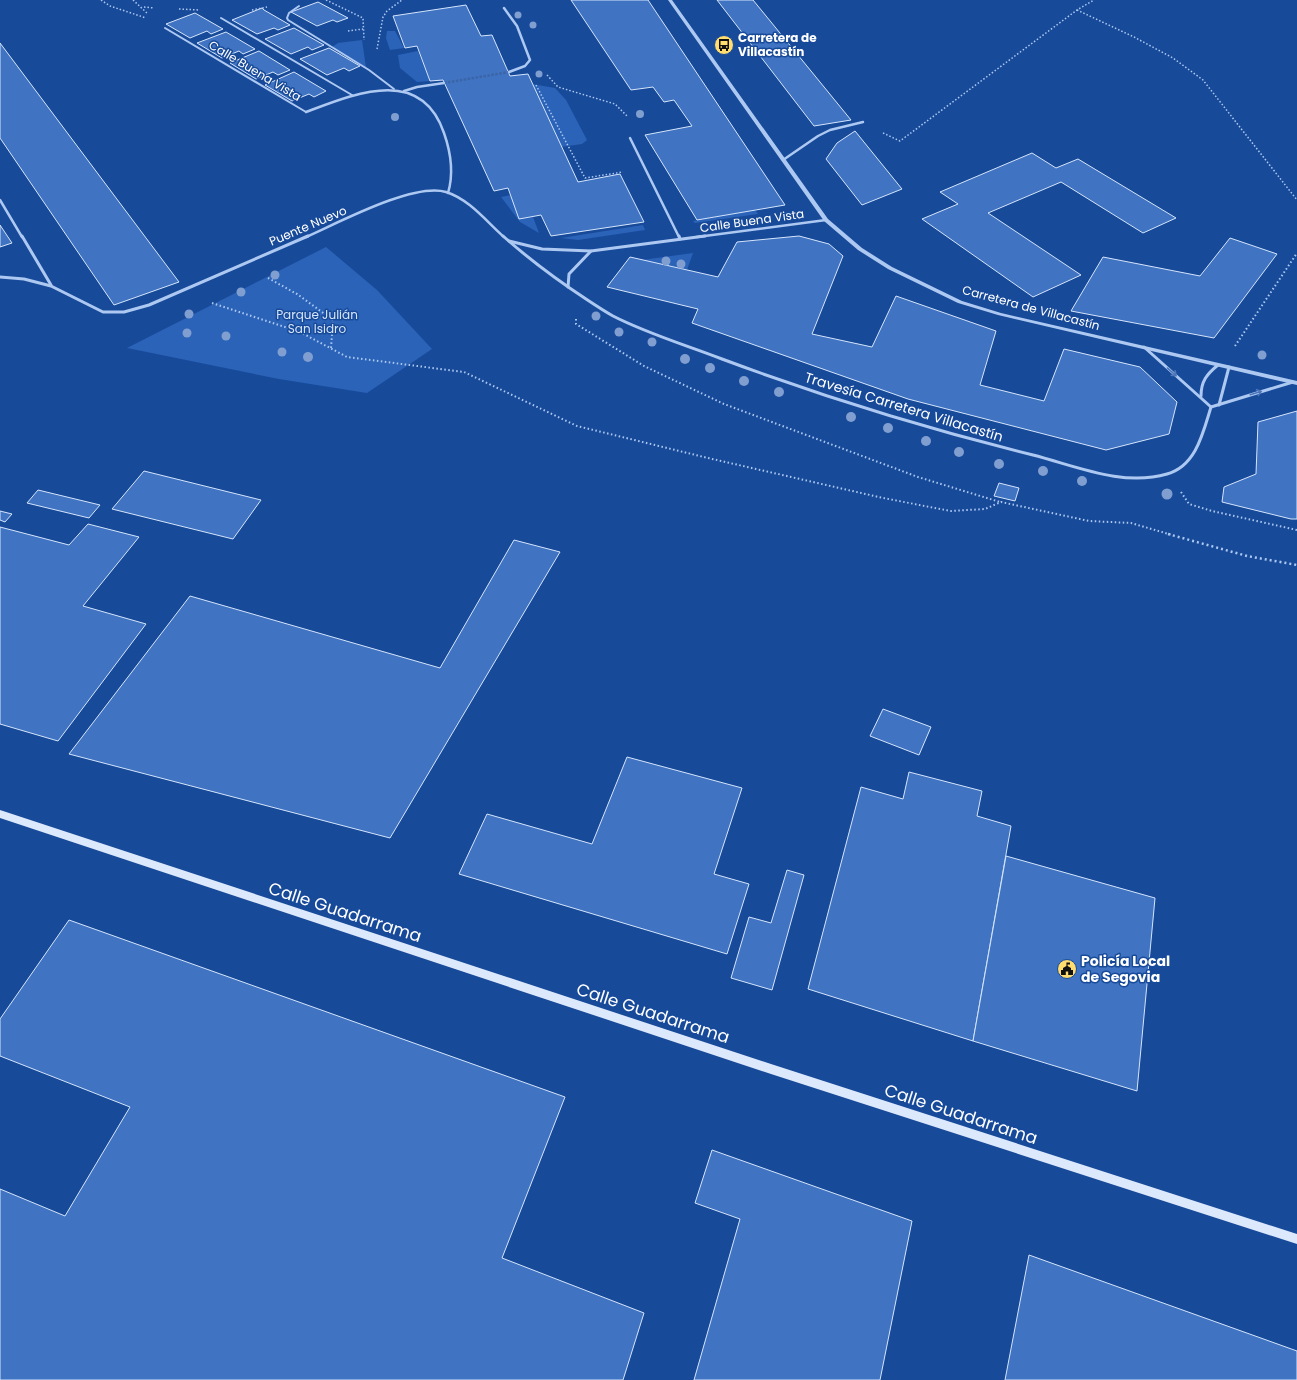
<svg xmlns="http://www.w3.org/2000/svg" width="1297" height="1380" viewBox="0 0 1297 1380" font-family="Poppins,sans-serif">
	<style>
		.green { fill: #2b63b8 }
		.building { fill: #4073c1; stroke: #d5e5fc }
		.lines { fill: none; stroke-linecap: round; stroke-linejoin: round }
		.minor-tunnel { stroke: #3b65a9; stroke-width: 2.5; stroke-dasharray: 2.5 1.5; stroke-linecap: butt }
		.path-far2 { stroke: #adc9f2; stroke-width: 1.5; stroke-dasharray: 1.5 2; stroke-linecap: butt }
		.path-far1 { stroke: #adc9f2; stroke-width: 2; stroke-dasharray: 1.5 2.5; stroke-linecap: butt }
		.path { stroke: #adc9f2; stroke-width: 2.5; stroke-dasharray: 2 3; stroke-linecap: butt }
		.pedestrian { stroke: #adc9f2; stroke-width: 2 }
		.minor-far1 { stroke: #adc9f2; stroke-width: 2.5 }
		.minor { stroke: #adc9f2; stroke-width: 3 }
		.tertiary { fill: #adc9f2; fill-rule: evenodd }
		.secondary { fill: #dce8fc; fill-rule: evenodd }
		.tree { fill: #809fd0 }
		.oneway { stroke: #4c76b9 }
		.labels { text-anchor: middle; stroke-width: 3; stroke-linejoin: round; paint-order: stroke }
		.far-poi-label { font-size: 12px; font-weight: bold; fill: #fff; stroke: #184a9a; text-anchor: start }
		.far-street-label { font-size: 12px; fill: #fff; stroke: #184a9a }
		.far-park-label { font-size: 12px; fill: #d5e5fc; stroke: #184a9a }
		.street-label { font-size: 14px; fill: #fff; stroke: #184a9a }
		.poi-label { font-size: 14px; font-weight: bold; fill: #fff; stroke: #184a9a; text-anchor: start }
		.near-street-label { font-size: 17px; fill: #fff; stroke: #184a9a }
	</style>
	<rect width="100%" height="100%" fill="#184a9a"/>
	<g class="green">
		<path d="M 387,31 L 395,31 L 404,48 L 390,50 L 386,38 Z"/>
		<path d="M 362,40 L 366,68 L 332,47 L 338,43 Z"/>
		<path d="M 418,51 L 430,81 L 417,82 L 400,68 L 398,55 Z"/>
		<path d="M 532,84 L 555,88 L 566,100 L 587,140 L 582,144 L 561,147 Z"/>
		<path d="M 511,195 L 519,218 L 533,217 L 539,233 L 520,222 L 501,197 Z"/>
		<path d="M 755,210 L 758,214 L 695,223 L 693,221 Z"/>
		<path d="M 643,225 L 645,230 L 578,240 L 561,238 Z"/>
		<path d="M 326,247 L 377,290 L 432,349 L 367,393 L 279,379 L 127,348 Z"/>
		<path d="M 693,253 L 687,270 L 642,260 Z"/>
	</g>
	<g class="building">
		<path d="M 571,0 L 648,0 L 785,205 L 697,220 L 645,135 L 692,126 L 674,100 L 664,102 L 653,87 L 631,90 Z"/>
		<path d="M 717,0 L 753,0 L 851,120 L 814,126 Z"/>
		<path d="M 318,2 L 348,18 L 337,22 L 333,20 L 317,26 L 291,12 Z"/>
		<path d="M 466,5 L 481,36 L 492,35 L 510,76 L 528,74 L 578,182 L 620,174 L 644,222 L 551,236 L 541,215 L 519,219 L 508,188 L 494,191 L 443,80 L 430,81 L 417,46 L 405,48 L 393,16 Z"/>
		<path d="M 262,8 L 264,10 L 290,25 L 278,30 L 274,28 L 257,34 L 232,20 Z"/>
		<path d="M 195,13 L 223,29 L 211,34 L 207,31 L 190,38 L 166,24 Z"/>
		<path d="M 294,28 L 324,45 L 312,50 L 308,47 L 291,54 L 265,39 Z"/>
		<path d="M 226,32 L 255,49 L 243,54 L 239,51 L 222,58 L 197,43 Z"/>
		<path d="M 0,43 L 179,282 L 114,305 L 0,138 Z"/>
		<path d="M 329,48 L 360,66 L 349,71 L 344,68 L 327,75 L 300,59 Z"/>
		<path d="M 259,51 L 290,70 L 278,75 L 273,72 L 256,79 L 230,63 Z"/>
		<path d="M 294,72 L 326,91 L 314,97 L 309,94 L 292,101 L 265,85 Z"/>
		<path d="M 855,131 L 902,189 L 862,205 L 826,159 L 837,143 Z"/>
		<path d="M 1032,153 L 1056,168 L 1078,159 L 1176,218 L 1143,233 L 1061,182 L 988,213 L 1081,275 L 1033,297 L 922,219 L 958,204 L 940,192 Z"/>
		<path d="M 0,225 L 12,243 L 0,247 Z"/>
		<path d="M 799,236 L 829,244 L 843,256 L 812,334 L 872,347 L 896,296 L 996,331 L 980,385 L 1044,401 L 1064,349 L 1140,367 L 1177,402 L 1169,434 L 1106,450 L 908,399 L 692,323 L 698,309 L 607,287 L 630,257 L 718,277 L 737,242 Z"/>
		<path d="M 1230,238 L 1277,254 L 1214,338 L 1071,311 L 1103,257 L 1200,276 Z"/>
		<path d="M 1297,411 L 1297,519 L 1291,519 L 1222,502 L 1224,487 L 1256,474 L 1258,422 Z"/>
		<path d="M 144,471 L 261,500 L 233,539 L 112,509 Z"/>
		<path d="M 999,483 L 1019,488 L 1015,501 L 994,496 Z"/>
		<path d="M 38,490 L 100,505 L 89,518 L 27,503 Z"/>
		<path d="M 0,511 L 12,514 L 5,522 L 0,520 Z"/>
		<path d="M 88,524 L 139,537 L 83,606 L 146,624 L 58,741 L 0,724 L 0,527 L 69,545 Z"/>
		<path d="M 514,540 L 560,552 L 390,838 L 69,754 L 190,596 L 440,668 Z"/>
		<path d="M 883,709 L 931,727 L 919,755 L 870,736 Z"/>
		<path d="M 627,757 L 742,788 L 714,874 L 749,884 L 727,954 L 459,874 L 487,814 L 592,844 Z"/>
		<path d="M 909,772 L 982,791 L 977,816 L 1011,826 L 973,1041 L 808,989 L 861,787 L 903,799 Z"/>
		<path d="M 1006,856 L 1155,898 L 1137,1091 L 973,1041 Z"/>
		<path d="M 787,870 L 804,875 L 772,990 L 731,978 L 749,917 L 771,923 Z"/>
		<path d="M 69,920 L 565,1097 L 502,1258 L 644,1313 L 623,1380 L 0,1380 L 0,1189 L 65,1216 L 130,1107 L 0,1056 L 0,1019 Z"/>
		<path d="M 712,1150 L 912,1221 L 880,1380 L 694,1380 L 740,1219 L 695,1203 Z"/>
		<path d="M 1029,1255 L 1297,1351 L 1297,1380 L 1005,1380 Z"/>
	</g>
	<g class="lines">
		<path class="minor-tunnel" d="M 444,83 L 509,72"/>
		<g class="path-far2">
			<path d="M 101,0 L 110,6 L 146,18"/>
			<path d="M 133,0 L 148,14"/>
			<path d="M 326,0 L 363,18 L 364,40"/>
			<path d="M 144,7 L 154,8"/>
			<path d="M 179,9 L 200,10"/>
			<path d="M 252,10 L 267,7"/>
			<path d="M 1077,10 L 1134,37 L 1173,58 L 1203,80 L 1297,200"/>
			<path d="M 348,31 L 363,29"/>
			<path d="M 377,49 L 383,17 L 387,11 L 402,0"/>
			<path d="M 547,75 L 558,87 L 615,104 L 627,116"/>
			<path d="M 536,85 L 585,178 L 623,172"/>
			<path d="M 883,133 L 900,141 L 1077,10 L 1094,0"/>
		</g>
		<g class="path-far1">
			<path d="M 268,278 L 297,294 L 333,320 L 331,348"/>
			<path d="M 212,303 L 300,332 L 347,357 L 464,372 L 577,426 L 708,458 L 883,498 L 951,511 L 985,509 L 1001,502 L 1089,521 L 1131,523 L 1172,535"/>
			<path d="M 576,319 L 576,324 L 644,366 L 724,404 L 918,477 L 1000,502"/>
			<path d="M 1235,346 L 1297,253"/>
			<path d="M 1181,492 L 1189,504 L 1212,511 L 1297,530"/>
		</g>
		<path class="path" d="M 1168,534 L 1247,556 L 1297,565"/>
		<g class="pedestrian">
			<path d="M 299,6 L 289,13 L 287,18 L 288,20 L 369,70 L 394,89"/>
			<path d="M 221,18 L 352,95"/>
			<path d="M 165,28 L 306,112"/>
		</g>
		<g class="minor-far1">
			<path d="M 504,8 L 517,26 L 530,60 L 525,66 L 509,72"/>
			<path d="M 404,91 L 417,87 L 444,83"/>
			<path d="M 306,112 C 354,94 421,65 444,133 C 451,153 454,173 448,193"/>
			<path d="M 630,138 L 679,237"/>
			<path d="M 783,160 L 818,136 L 830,130 L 863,122"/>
			<path d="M 0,200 L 22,237"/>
			<path d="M 306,237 C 338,223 414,182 446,192 C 469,199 487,222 504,237"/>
			<path d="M 697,237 L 826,220"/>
		</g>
		<g class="minor">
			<path d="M 22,236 L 51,285"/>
			<path d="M 503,236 C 529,259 557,280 586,299 C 595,305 604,311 613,316 C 648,334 686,345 722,359 C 824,397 928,429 1033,455 C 1076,466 1123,487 1167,474 C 1196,466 1203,433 1211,407"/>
			<path d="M 679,236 L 680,239"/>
			<path d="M 509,241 L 542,249 L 591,251 L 705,236"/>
			<path d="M 0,277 L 24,279 L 51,286 L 103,312 L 124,312 L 149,305 L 308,236"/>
			<path d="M 568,287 L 569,274 L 591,251"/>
			<path d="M 1144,347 L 1211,407"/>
			<path d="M 1201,396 C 1201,381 1207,374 1218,365"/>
			<path d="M 1219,405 L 1229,367"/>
			<path d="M 1211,407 L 1293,382"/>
		</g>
		<path class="tertiary" d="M 668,0 L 672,0 L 828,219 L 862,248 L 892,267 L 962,301 L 1001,313 L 1297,381 L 1297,385 L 998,315 L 958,303 L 888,269 L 858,250 L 824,221 Z"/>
		<path class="secondary" d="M 0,810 L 771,1064 L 1297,1234 L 1297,1244 L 771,1074 L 0,818 Z"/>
	</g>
	<g class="tree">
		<circle cx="518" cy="15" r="3.5"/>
		<circle cx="533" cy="25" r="3.5"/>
		<circle cx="539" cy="74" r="3.5"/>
		<circle cx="640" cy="114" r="4"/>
		<circle cx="395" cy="117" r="4"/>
		<circle cx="666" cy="261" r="4.5"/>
		<circle cx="681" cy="264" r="4.5"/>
		<circle cx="275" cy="275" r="4.5"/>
		<circle cx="241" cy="292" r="4.5"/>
		<circle cx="189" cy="314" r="4.5"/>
		<circle cx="596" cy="316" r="4.5"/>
		<circle cx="619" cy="332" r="4.5"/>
		<circle cx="187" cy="333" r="4.5"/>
		<circle cx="226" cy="336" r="4.5"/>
		<circle cx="652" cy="342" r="4.5"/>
		<circle cx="282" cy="352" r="4.5"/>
		<circle cx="1262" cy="355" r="4.5"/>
		<circle cx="308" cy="357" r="5"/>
		<circle cx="685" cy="359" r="5"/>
		<circle cx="710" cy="368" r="5"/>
		<circle cx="744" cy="381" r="5"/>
		<circle cx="779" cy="392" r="5"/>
		<circle cx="851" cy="417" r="5"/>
		<circle cx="888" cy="428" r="5"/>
		<circle cx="926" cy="441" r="5"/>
		<circle cx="959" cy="452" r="5"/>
		<circle cx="999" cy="464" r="5"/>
		<circle cx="1043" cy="471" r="5"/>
		<circle cx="1082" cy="481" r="5"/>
		<circle cx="1167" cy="494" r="5.5"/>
	</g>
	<defs><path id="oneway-shaft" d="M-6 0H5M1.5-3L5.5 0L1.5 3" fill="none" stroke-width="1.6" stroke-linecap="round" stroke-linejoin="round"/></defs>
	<g class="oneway">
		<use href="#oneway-shaft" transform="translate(1172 372) rotate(41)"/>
		<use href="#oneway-shaft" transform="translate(1256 393) rotate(-17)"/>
	</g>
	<defs>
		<g id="bus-disc" transform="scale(1)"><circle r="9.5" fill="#ffdd6e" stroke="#184a9a"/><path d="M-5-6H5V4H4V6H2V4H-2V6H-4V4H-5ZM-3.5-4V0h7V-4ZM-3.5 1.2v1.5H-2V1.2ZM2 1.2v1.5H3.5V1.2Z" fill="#111"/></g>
		<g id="civic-disc" transform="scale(1)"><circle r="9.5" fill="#ffdd6e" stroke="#184a9a"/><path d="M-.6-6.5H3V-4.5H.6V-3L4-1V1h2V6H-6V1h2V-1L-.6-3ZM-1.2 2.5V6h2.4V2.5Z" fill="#111"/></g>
	</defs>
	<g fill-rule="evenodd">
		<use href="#bus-disc" x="724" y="45"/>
		<use href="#civic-disc" x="1067" y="969"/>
	</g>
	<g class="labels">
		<g class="far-poi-label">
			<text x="738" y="42">Carretera de<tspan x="738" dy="14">Villacastín</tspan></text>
		</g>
		<g class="far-street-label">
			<text transform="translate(255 71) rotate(31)" y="4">Calle Buena Vista</text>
			<text transform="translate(752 221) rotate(-8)" y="4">Calle Buena Vista</text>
			<text transform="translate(308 226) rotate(-23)" y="4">Puente Nuevo</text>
			<text transform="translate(1031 308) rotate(15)" y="4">Carretera de Villacastín</text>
		</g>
		<g class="far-park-label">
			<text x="317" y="319">Parque Julián<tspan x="317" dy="14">San Isidro</tspan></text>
		</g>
		<g class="street-label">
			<text transform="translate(904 407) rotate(17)" y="5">Travesía Carretera Villacastín</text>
		</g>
		<g class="poi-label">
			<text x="1081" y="966">Policía Local<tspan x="1081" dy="16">de Segovia</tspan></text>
		</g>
		<g class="near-street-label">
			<text transform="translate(345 912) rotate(18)" y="6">Calle Guadarrama</text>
			<text transform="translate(653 1013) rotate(18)" y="6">Calle Guadarrama</text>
			<text transform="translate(961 1114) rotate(18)" y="6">Calle Guadarrama</text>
		</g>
	</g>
</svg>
